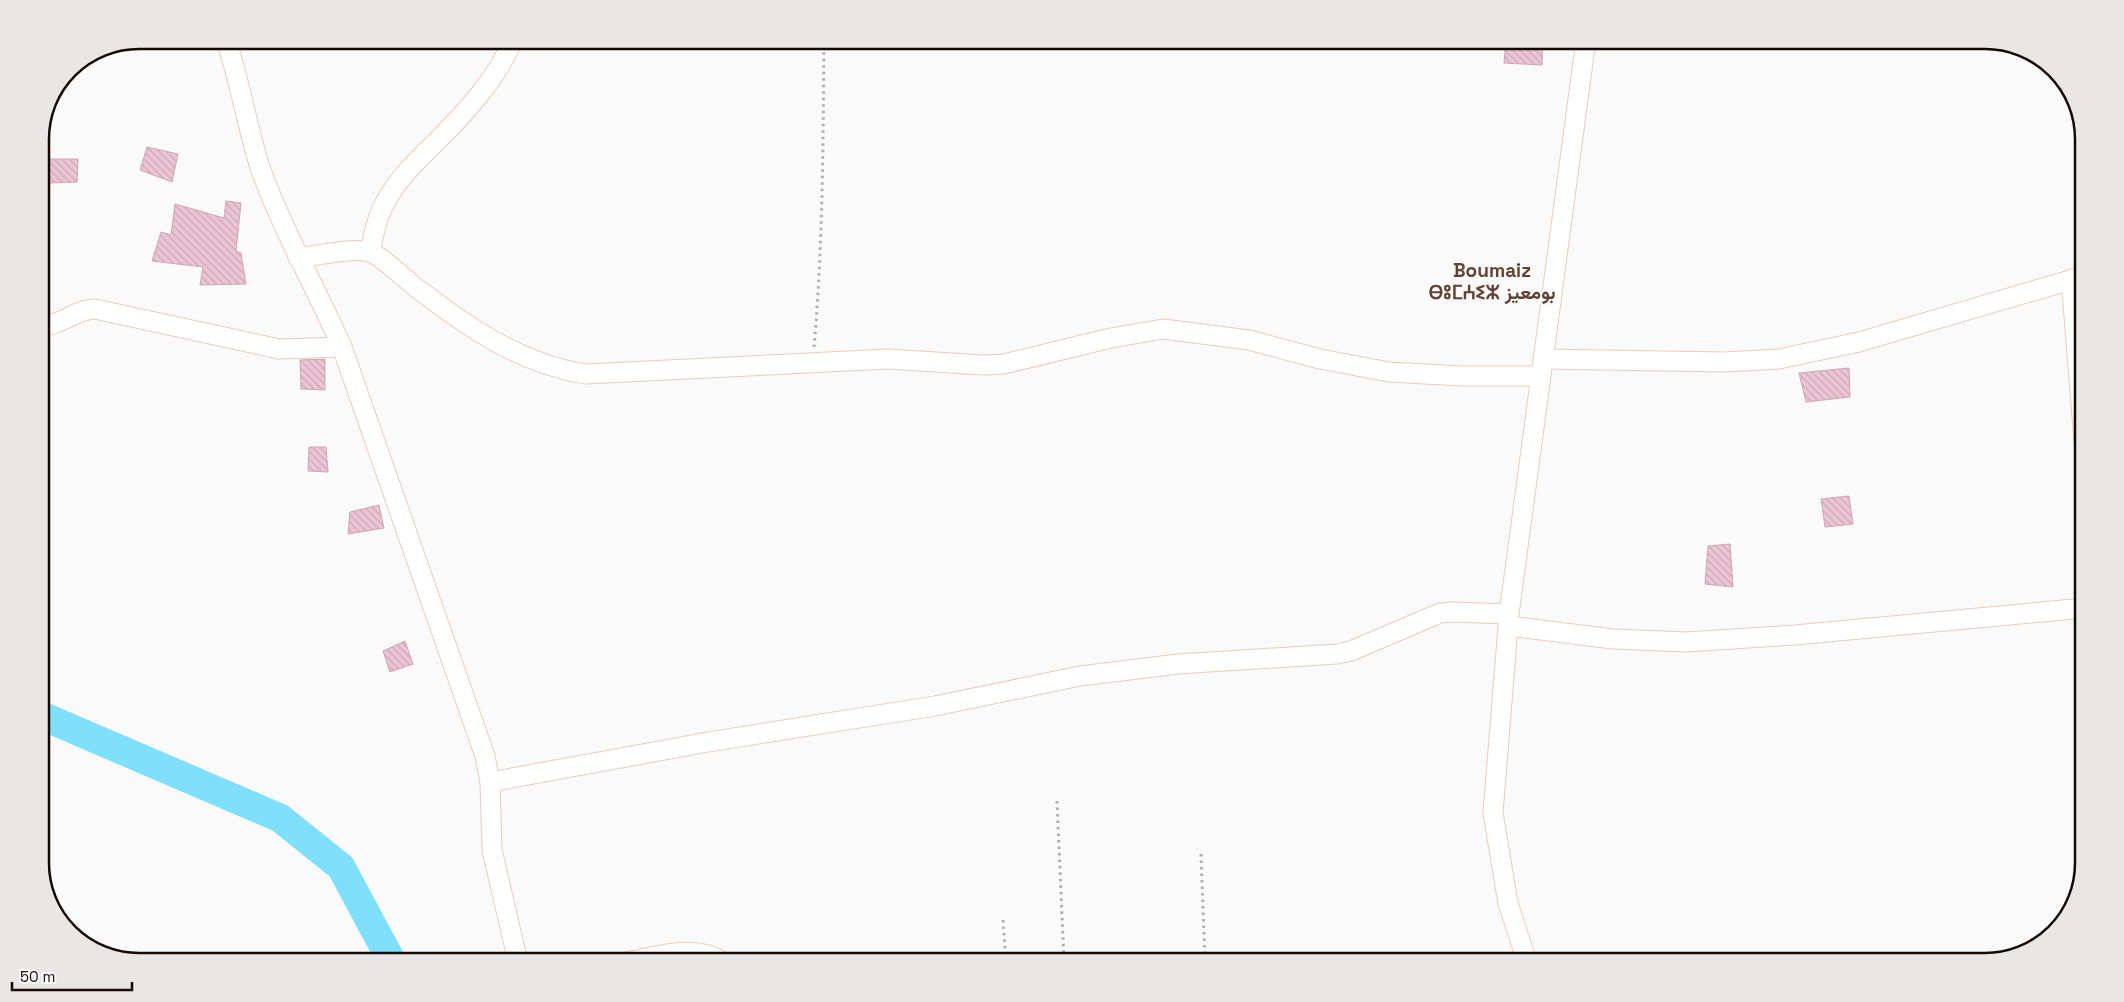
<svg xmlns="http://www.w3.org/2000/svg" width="2124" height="1002" viewBox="0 0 2124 1002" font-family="'Space Grotesk',Vazirmatn,'Noto Sans Tifinagh',sans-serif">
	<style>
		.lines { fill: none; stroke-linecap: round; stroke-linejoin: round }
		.river { stroke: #80dffa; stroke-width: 29 }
		.building { fill: url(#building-back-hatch); stroke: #cca6b6 }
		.minor-casing { stroke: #efc9b8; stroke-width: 21 }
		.path { stroke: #b2aead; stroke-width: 3; stroke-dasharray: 2.5 4; stroke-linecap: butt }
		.minor { stroke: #fff; stroke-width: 19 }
		.labels { text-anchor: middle; stroke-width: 4.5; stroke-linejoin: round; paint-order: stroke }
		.quarter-label { font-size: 19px; font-weight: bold; fill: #614334; stroke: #fafafa }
		.rim { fill: none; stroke: #150905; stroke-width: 2.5 }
	</style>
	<defs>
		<pattern id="building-back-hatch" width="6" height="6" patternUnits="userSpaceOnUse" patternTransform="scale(1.25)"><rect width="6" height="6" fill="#ecc5d5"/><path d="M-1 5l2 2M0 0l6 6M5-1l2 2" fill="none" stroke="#caa8b5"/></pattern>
	</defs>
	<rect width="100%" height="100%" fill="#fafafa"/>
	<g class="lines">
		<path class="river" d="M 40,715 L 280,818 L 341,867 L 392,962"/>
	</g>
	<g class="building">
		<path d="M 1506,40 L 1543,40 L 1542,65 L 1504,63 Z"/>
		<path d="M 147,147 L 178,154 L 172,182 L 140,170 Z"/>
		<path d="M 50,159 L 78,159 L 77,182 L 49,183 Z"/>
		<path d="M 226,201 L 241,203 L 236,251 L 241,253 L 246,284 L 200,285 L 203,267 L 152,261 L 161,232 L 171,235 L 175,204 L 224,218 Z"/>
		<path d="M 325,359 L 325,390 L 301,389 L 300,360 Z"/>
		<path d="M 1849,368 L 1850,397 L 1806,402 L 1799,373 Z"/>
		<path d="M 309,447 L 326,447 L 328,472 L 308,471 Z"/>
		<path d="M 1849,496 L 1853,524 L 1825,527 L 1821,499 Z"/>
		<path d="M 379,505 L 384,528 L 348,534 L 350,512 Z"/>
		<path d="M 1730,544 L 1733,587 L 1705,584 L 1708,546 Z"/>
		<path d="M 405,641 L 413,664 L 390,672 L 383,651 Z"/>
	</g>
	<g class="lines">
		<g class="minor-casing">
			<g id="minor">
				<path d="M 226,40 C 241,83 247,130 262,173 C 284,233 316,288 342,347 L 485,756 L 490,782 L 492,850 L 518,962"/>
				<path d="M 370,252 C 374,234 377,216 386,201 C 399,177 419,159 438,140 C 467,111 497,78 513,40"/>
				<path d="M 298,258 C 314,256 356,247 370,252 C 380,255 407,281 418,289 C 469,328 521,364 585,374 L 888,359 L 983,365 L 1004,364 L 1111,338 L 1163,329 L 1249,340 L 1320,359 L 1389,372 L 1461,376 L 1541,376"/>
				<path d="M 2071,279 L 2084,441"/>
				<path d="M 40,325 C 61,327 75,309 95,309 L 279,349 L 342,347"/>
				<path d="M 1543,359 L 1724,362 L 1779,359 L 1859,342 L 2084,276"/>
				<path d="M 1509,626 L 1613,639 L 1686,642 L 1795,635 L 2084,608"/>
				<path d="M 490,782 L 708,742 L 935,706 L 1080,676 L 1178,664 L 1337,654 L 1351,651 L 1440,613 L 1453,612 L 1509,614"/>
				<path d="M 626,962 C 656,957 695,943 723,962"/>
				<path d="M 1527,962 L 1508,903 L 1493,813 L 1509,614 L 1586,40"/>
			</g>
		</g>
		<g class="path">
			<path d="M 814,347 C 823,245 823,143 824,40"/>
			<path d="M 1057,801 L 1064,962"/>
			<path d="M 1201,854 L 1205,962"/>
			<path d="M 1003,920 L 1006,962"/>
		</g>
		<use href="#minor" class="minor"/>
	</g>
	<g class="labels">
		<g class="quarter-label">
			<text x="1492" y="277">Boumaiz<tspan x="1492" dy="22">ⴱⵓⵎⵄⵉⵣ بومعيز</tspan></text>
		</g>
	</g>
	<path d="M0 0H2124V1002H0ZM139 49H1985A90 90 0 0 1 2075 139V863A90 90 0 0 1 1985 953H139A90 90 0 0 1 49 863V139A90 90 0 0 1 139 49Z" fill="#e8e7e6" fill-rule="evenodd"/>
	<path class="rim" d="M139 49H1985A90 90 0 0 1 2075 139V863A90 90 0 0 1 1985 953H139A90 90 0 0 1 49 863V139A90 90 0 0 1 139 49Z"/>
	<path d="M12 982v8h120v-8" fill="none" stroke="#150905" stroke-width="2.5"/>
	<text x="20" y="982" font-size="15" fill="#150905" stroke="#fafafa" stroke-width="4" paint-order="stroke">50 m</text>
</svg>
